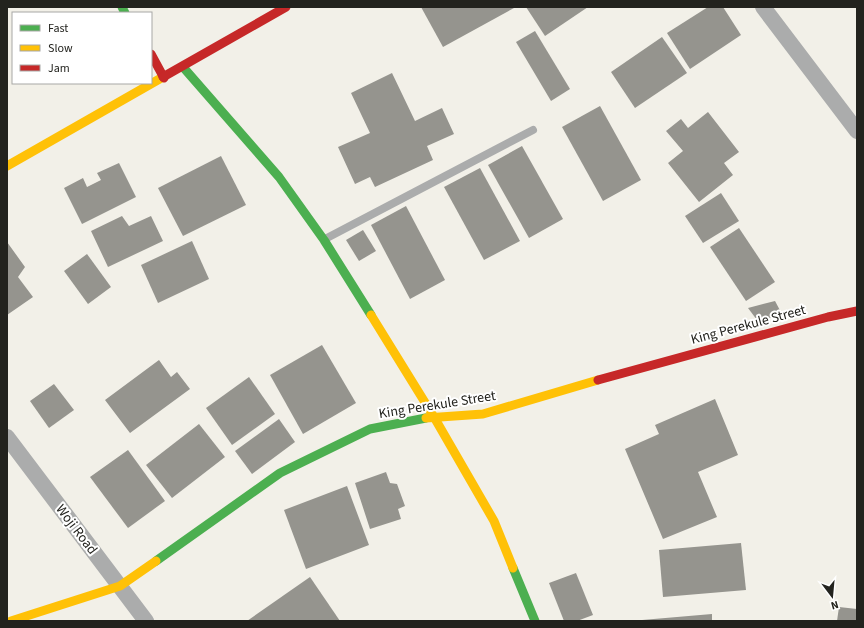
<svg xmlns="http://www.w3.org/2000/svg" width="864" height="628" viewBox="0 0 864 628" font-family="'Source Sans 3',sans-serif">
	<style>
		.building { fill: #95948e }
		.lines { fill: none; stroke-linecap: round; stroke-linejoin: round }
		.lane { stroke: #abacac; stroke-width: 8 }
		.street { stroke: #abacac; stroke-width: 16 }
		.fast { stroke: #4caf50; stroke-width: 9 }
		.slow { stroke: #ffc107; stroke-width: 9 }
		.jam { stroke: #c62828; stroke-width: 9 }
		.labels { text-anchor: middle; stroke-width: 4; stroke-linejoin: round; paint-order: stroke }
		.street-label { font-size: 14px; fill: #23231e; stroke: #fff }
	</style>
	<rect width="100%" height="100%" fill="#f2f0e8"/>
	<g class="building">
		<path d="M 421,7 L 513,7 L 514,8 L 443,47 Z"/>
		<path d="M 526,7 L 588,7 L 545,36 Z"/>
		<path d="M 708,7 L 723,7 L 741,35 L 690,69 L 667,33 Z"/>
		<path d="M 535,31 L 570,89 L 551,101 L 516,42 Z"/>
		<path d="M 662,37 L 687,73 L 635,108 L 611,72 Z"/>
		<path d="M 392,73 L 415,121 L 442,108 L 454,134 L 427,146 L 433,160 L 375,187 L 370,177 L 355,184 L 338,147 L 370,133 L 351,93 Z"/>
		<path d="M 600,106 L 641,180 L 603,201 L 562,127 Z"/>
		<path d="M 708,112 L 739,152 L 724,163 L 733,175 L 699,202 L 668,163 L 683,151 L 666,131 L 681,119 L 688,128 Z"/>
		<path d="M 522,146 L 563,219 L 529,238 L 488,165 Z"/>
		<path d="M 221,156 L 246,205 L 183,236 L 158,188 Z"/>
		<path d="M 119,163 L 136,197 L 82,224 L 64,188 L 83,178 L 87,187 L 101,180 L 97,173 Z"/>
		<path d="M 480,168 L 520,241 L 484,260 L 444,187 Z"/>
		<path d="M 721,193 L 739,221 L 703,243 L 685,216 Z"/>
		<path d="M 406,206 L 445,280 L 410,299 L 371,225 Z"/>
		<path d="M 122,216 L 129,226 L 151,216 L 163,241 L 108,267 L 91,231 Z"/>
		<path d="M 739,228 L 775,282 L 746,301 L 710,247 Z"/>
		<path d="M 363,230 L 376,251 L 359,261 L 346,240 Z"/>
		<path d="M 192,241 L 209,279 L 158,303 L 141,265 Z"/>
		<path d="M 7,242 L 25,267 L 18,277 L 33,297 L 7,315 Z"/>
		<path d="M 87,254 L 111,287 L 88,304 L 64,271 Z"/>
		<path d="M 775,301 L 783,316 L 757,320 L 748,308 Z"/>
		<path d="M 322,345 L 356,403 L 303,434 L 270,375 Z"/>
		<path d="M 159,360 L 171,377 L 177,372 L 190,389 L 130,433 L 105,400 Z"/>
		<path d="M 249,377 L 275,414 L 232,445 L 206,408 Z"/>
		<path d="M 54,384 L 74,410 L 49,428 L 30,401 Z"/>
		<path d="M 715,399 L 738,455 L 698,472 L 717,517 L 663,539 L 625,449 L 659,434 L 655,425 Z"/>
		<path d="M 279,419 L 295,442 L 252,474 L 235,451 Z"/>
		<path d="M 199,424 L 225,457 L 172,498 L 146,465 Z"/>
		<path d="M 128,450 L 165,501 L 128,528 L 90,477 Z"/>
		<path d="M 386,472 L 390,483 L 397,484 L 405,506 L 398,509 L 401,519 L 370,529 L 355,483 Z"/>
		<path d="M 347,486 L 369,545 L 306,569 L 284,510 Z"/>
		<path d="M 741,543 L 746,590 L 663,597 L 659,550 Z"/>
		<path d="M 576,573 L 593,615 L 577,621 L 564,621 L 549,583 Z"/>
		<path d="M 310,577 L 340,621 L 247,621 Z"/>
		<path d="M 839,607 L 857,609 L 857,621 L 837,621 Z"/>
		<path d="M 712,614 L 712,621 L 642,621 L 642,620 Z"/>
	</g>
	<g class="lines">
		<path class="lane" d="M 325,239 L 533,130"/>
		<g class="street">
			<path d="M 763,7 L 857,131"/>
			<path d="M 7,437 L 146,621"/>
		</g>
		<g class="fast">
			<path d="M 122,7 L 125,13"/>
			<path d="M 183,67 L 279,177 L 324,240 L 371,315"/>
			<path d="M 156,561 L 280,473 L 370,429 L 426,418"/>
			<path d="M 513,568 L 535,621"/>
		</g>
		<g class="slow">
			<path d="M 7,166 L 163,77"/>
			<path d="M 371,315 L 434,417 L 494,521 L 513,568"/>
			<path d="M 426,418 L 483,414 L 598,380"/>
			<path d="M 11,621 L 120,586 L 156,561"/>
		</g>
		<g class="jam">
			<path d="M 151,54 L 164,78"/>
			<path d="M 163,77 L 286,7"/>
			<path d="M 598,380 L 828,317 L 857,311"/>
		</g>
	</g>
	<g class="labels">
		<g class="street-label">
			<text transform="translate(748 324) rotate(-15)" y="5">King Perekule Street</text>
			<text transform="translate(437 404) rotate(-9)" y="5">King Perekule Street</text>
			<text transform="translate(77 529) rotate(53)" y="5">Woji Road</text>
		</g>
	</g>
	<rect width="864" height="628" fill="none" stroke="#23231e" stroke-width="16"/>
	<rect x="12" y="12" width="140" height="72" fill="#ffffff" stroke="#a7a7a5"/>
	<rect x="20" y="25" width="20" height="6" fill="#4caf50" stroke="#a7a7a5"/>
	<text x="48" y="32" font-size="12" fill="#23231e">Fast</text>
	<rect x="20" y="45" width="20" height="6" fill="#ffc107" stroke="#a7a7a5"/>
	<text x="48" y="52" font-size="12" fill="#23231e">Slow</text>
	<rect x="20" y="65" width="20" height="6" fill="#c62828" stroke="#a7a7a5"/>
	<text x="48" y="72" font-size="12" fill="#23231e">Jam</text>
	<g transform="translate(832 596) rotate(164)" stroke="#ffffff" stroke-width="3" paint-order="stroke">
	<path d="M0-3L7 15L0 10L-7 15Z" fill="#23231e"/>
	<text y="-6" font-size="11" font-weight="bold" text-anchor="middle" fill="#23231e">N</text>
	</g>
</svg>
